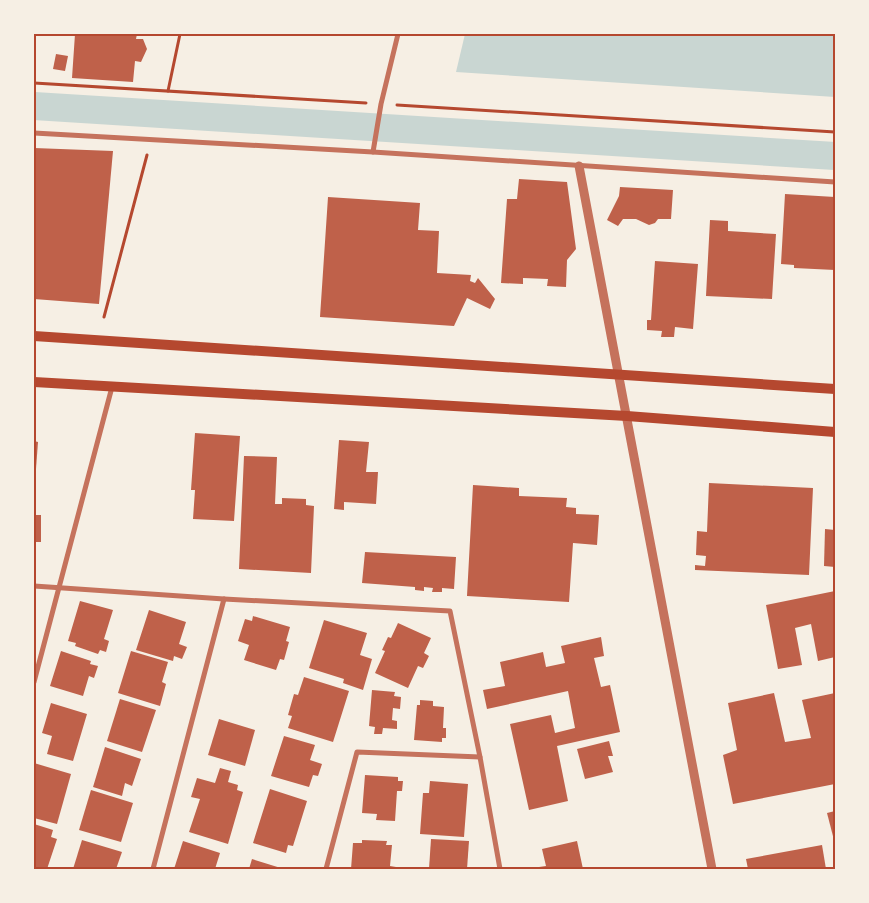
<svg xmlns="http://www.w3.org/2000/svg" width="869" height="903" viewBox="0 0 869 903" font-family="'Varela Round',sans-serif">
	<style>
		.water { fill: #c9d6d2 }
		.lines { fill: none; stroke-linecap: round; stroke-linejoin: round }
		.canal { stroke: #c9d6d2; stroke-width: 28 }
		.building { fill: #bf614a }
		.path { stroke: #b5482f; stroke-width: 3 }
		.minor { stroke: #c5725c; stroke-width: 5 }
		.tertiary { stroke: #c5725c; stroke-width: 9 }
		.secondary { stroke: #b5482f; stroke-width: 10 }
		.neatline { fill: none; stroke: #b5482f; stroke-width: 2 }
	</style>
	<rect width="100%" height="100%" fill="#f6efe4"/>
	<path class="water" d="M 465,34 L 835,34 L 835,97 L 456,72 Z"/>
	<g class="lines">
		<path class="canal" d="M 34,106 L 835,156"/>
	</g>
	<g class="building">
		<path d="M 75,34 L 137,34 L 136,39 L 143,39 L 147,49 L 141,62 L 135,61 L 133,82 L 72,78 Z"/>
		<path d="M 56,54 L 68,56 L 65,71 L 53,69 Z"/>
		<path d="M 34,148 L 113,151 L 99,304 L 34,299 Z"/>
		<path d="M 519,179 L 567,182 L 576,249 L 567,260 L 566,287 L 547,286 L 548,279 L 523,278 L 523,284 L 501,283 L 507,199 L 517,199 Z"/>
		<path d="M 620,187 L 673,190 L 671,219 L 658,219 L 655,223 L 649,225 L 636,219 L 623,219 L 618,226 L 607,220 L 619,196 Z"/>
		<path d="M 785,194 L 835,197 L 835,270 L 794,268 L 794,265 L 781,264 Z"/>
		<path d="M 328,197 L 420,203 L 418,230 L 439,231 L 437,273 L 471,275 L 470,281 L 475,283 L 478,278 L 495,299 L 490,309 L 467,298 L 454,326 L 320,317 Z"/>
		<path d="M 710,220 L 728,221 L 728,231 L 776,234 L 772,299 L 706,296 Z"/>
		<path d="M 655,261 L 698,264 L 693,329 L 675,327 L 674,337 L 661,337 L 662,331 L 647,330 L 647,320 L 651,320 Z"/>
		<path d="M 195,433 L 240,436 L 234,521 L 193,519 L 195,490 L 191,490 Z"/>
		<path d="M 339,440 L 369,442 L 366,472 L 378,472 L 376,504 L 344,502 L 344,510 L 334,509 Z"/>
		<path d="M 34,441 L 38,442 L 35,482 L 34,482 Z"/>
		<path d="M 244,456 L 277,457 L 275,504 L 282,504 L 282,498 L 306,499 L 306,505 L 314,506 L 311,573 L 239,569 Z"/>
		<path d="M 709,483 L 813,488 L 809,575 L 695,570 L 695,565 L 705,566 L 706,556 L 696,555 L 697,531 L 707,532 Z"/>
		<path d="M 473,485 L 519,488 L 519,496 L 567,498 L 566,507 L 576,508 L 576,514 L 599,515 L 597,545 L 573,543 L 569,602 L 467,596 Z"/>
		<rect x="34" y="515" width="7" height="27"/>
		<path d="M 825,529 L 835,530 L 835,567 L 824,566 Z"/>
		<path d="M 365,552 L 456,557 L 454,589 L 442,588 L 442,592 L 432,592 L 433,588 L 424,587 L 424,591 L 415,590 L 415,587 L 362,583 Z"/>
		<path d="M 835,591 L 835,657 L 818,661 L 811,624 L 795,628 L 802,665 L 778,669 L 766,605 Z"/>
		<path d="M 80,601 L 113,610 L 104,639 L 109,641 L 106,652 L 100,650 L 98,654 L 75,646 L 76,643 L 68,641 Z"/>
		<path d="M 149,610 L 186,622 L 179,644 L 187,647 L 182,659 L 174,656 L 173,661 L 136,650 Z"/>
		<path d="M 253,616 L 290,627 L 286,641 L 289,642 L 284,660 L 280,659 L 276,670 L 244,660 L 249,645 L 238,641 L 245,619 L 252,621 Z"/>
		<path d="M 324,620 L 367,633 L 360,655 L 372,659 L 363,690 L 343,683 L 344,679 L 309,668 Z"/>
		<path d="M 398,623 L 431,638 L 424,653 L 429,656 L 423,668 L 418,666 L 408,688 L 375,673 L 385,651 L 382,650 L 388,637 L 391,638 Z"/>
		<path d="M 601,637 L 604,656 L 594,658 L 601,687 L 610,685 L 620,732 L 557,746 L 568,801 L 529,810 L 510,724 L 551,715 L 555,733 L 575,728 L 568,691 L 487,709 L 483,690 L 505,686 L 500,662 L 543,652 L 546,667 L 565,663 L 561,646 Z"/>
		<path d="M 61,651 L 91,661 L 90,664 L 98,666 L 94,678 L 89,676 L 83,696 L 50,686 Z"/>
		<path d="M 131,651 L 168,662 L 162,682 L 166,684 L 160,706 L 118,693 Z"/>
		<path d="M 304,677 L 349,691 L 333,742 L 288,728 L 292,716 L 288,715 L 294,694 L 298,695 Z"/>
		<path d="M 372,690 L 395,692 L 394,696 L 401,697 L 400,709 L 393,708 L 392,720 L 397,721 L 397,729 L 383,728 L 382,734 L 374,734 L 375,727 L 369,726 Z"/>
		<path d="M 774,693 L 785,742 L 811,738 L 802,700 L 835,693 L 835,784 L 733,804 L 723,755 L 737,750 L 728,703 Z"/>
		<path d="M 120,699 L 156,710 L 142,752 L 107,741 Z"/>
		<path d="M 420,700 L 433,701 L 433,706 L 444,707 L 443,728 L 446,728 L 446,738 L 442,738 L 442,742 L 414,740 L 417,705 L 420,705 Z"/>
		<path d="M 51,703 L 87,714 L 73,761 L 47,754 L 52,736 L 42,733 Z"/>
		<path d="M 219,719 L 255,730 L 245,766 L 208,755 Z"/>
		<path d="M 284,736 L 315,745 L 310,760 L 322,764 L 318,776 L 313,775 L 309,787 L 271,776 Z"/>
		<path d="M 609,741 L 613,756 L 608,756 L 613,772 L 585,779 L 577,749 Z"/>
		<path d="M 105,747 L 141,759 L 132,786 L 125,783 L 122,796 L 93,787 Z"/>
		<path d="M 34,763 L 71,774 L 57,824 L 34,818 Z"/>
		<path d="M 220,768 L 231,771 L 228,782 L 238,785 L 237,790 L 243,792 L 228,844 L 189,832 L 200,799 L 191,797 L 197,778 L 215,783 Z"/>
		<path d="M 365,775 L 398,777 L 398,781 L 403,781 L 402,791 L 397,791 L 395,821 L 376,820 L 377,814 L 362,813 Z"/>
		<path d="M 430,781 L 468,784 L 464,837 L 420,834 L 423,793 L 429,793 Z"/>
		<path d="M 270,789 L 307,801 L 293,846 L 288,845 L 286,853 L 253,843 Z"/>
		<path d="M 91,790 L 133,803 L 121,842 L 79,830 Z"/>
		<path d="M 835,811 L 835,844 L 827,813 Z"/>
		<path d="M 34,824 L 53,830 L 51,837 L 57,839 L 47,869 L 34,868 Z"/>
		<path d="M 431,839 L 469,841 L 467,869 L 429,869 Z"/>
		<path d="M 82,840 L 122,852 L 116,869 L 73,869 Z"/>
		<path d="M 362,840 L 387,841 L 386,845 L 392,845 L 390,866 L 396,867 L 395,869 L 351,869 L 353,843 L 362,843 Z"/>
		<path d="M 183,841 L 220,853 L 215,869 L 174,869 Z"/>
		<path d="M 577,841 L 583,869 L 540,869 L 539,867 L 546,866 L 542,849 Z"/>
		<path d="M 822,845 L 826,869 L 748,869 L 746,859 Z"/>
		<path d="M 252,859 L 284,869 L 249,869 Z"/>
	</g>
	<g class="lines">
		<g class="path">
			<path d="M 34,83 L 366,103"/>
			<path d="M 168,91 L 180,34"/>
			<path d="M 397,105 L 835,132"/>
			<path d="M 104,317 L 147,155"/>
		</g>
		<g class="minor">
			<path d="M 34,133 L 373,152 L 835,182"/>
			<path d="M 373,152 L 381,104 L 398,34"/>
			<path d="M 34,586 L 224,599 L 450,611 L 480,757 L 500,869"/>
			<path d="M 34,682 L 112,387"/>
			<path d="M 153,869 L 224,599"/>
			<path d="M 326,869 L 357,752 L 480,757"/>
		</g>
		<path class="tertiary" d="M 579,166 L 712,869"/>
		<g class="secondary">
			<path d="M 34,336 L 835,389"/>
			<path d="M 34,382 L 627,416 L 835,432"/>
		</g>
	</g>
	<rect width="869" height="903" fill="none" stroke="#f6efe4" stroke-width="70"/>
	<rect x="35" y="35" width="799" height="833" class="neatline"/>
</svg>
